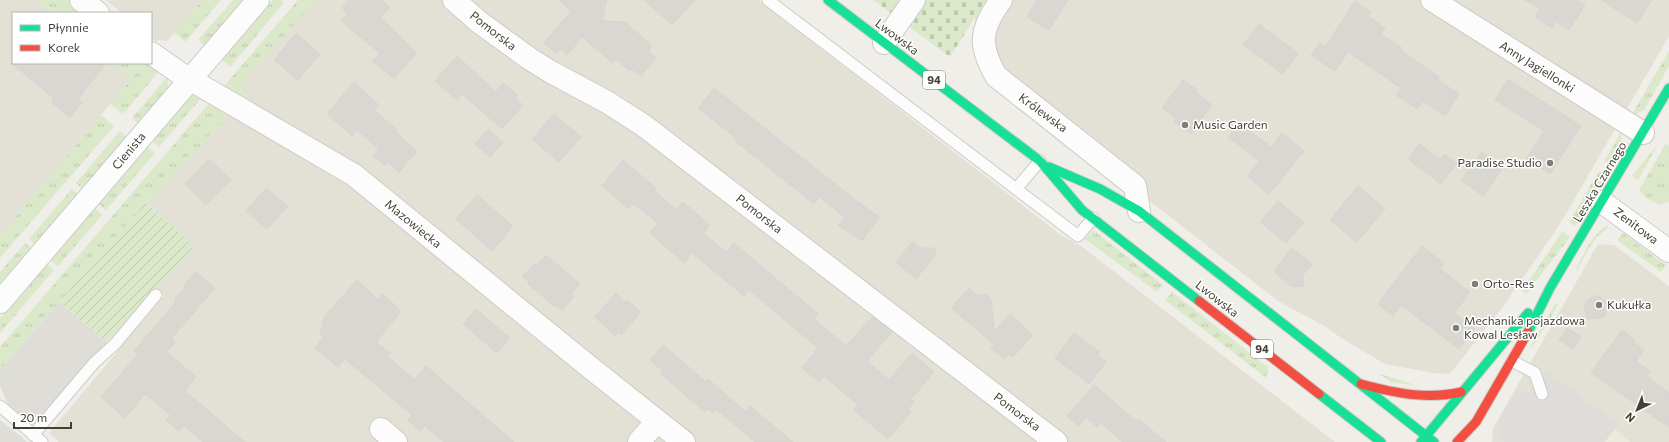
<svg xmlns="http://www.w3.org/2000/svg" width="1669" height="442" viewBox="0 0 1669 442" font-family="Commissioner,sans-serif">
	<style>
		.residential { fill: #e3e0d6 }
		.industrial { fill: #dfddd7 }
		.education { fill: #ede9db }
		.grass { fill: url(#grass-tufts) }
		.cemetery { fill: url(#cemetery-stones) }
		.garden { fill: url(#garden-furrows) }
		.parking { fill: #deddd9 }
		.building { fill: #d9d7d1; stroke: #d7d5cf }
		.lines { fill: none; stroke-linecap: round; stroke-linejoin: round }
		.lane-casing { stroke: #cdcbc7; stroke-width: 13 }
		.street-casing { stroke: #cdcbc7; stroke-width: 24 }
		.fast-casing { stroke: #cecbc0; stroke-width: 11 }
		.jam-casing { stroke: #cecbc0; stroke-width: 11 }
		.lane { stroke: #fdfcfc; stroke-width: 11 }
		.street { stroke: #fdfcfc; stroke-width: 22 }
		.fast { stroke: #16e098; stroke-width: 9 }
		.jam { stroke: #f24e42; stroke-width: 9 }
		.poi-dot { fill: #807d74; stroke: #fff; stroke-width: 1.5 }
		.labels { text-anchor: middle; stroke-width: 3; stroke-linejoin: round; paint-order: stroke }
		.shield { fill: #fff; stroke: #7c7972; stroke-width: 1 }
		.shield-label { font-size: 11px; font-weight: bold; fill: #444035 }
		.street-label { font-size: 12px; fill: #444035; stroke: #fff }
		.poi-label { font-size: 12px; fill: #444035; stroke: #fff; text-anchor: start }
	</style>
	<defs>
		<pattern id="grass-tufts" width="24" height="20" patternUnits="userSpaceOnUse"><rect width="24" height="20" fill="#dbe9ca"/><path d="M3 7l-1-3M5 7V3M7 7l1-3M15 17l-1-3M17 17v-4M19 17l1-3" fill="none" stroke="#bdc9ae"/></pattern>
		<pattern id="cemetery-stones" width="16" height="16" patternUnits="userSpaceOnUse"><rect width="16" height="16" fill="#dbe9ca"/><path d="M2 7V4a2 2 0 0 1 4 0v3zM10 15v-3a2 2 0 0 1 4 0v3z" fill="#bdc9ae"/></pattern>
		<pattern id="garden-furrows" width="10" height="10" patternUnits="userSpaceOnUse"><rect width="10" height="10" fill="#dbe9ca"/><path d="M-1 1l2-2M0 10L10 0M9 11l2-2" fill="none" stroke="#bdc9ae"/></pattern>
	</defs>
	<rect width="100%" height="100%" fill="#efeee9"/>
	<g class="residential">
		<path d="M 0,0 L 37,0 L 53,13 L 13,13 L 13,63 L 115,63 L 133,77 L 0,235 Z"/>
		<path d="M 106,0 L 202,0 L 167,41 L 158,40 L 156,42 L 151,37 L 151,13 L 122,13 Z"/>
		<path d="M 316,0 L 758,0 L 1062,236 L 1081,246 L 1335,442 L 59,442 L 49,433 L 164,296 L 155,289 L 194,246 L 146,203 L 231,112 L 237,88 Z"/>
		<path d="M 986,0 L 1669,0 L 1669,36 L 1560,224 L 1502,308 L 1450,374 L 1434,373 L 1385,364 L 1341,338 L 1326,327 L 1278,301 L 1151,202 L 1001,91 L 976,47 L 975,17 Z"/>
		<path d="M 1598,244 L 1614,245 L 1669,286 L 1669,442 L 1630,442 L 1615,430 L 1605,442 L 1492,442 L 1493,428 Z"/>
	</g>
	<g class="industrial">
		<path d="M 59,302 L 107,342 L 41,415 L 24,421 L 10,409 L 0,386 L 0,370 Z"/>
		<path d="M 0,420 L 28,442 L 0,442 Z"/>
	</g>
	<path class="education" d="M 1615,429 L 1630,442 L 1605,442 Z"/>
	<g class="grass">
		<path d="M 37,0 L 72,0 L 87,13 L 53,13 Z"/>
		<path d="M 202,0 L 221,0 L 185,42 L 174,32 Z"/>
		<path d="M 233,0 L 246,0 L 206,47 L 198,40 Z"/>
		<path d="M 273,0 L 281,0 L 284,3 L 230,67 L 221,59 Z"/>
		<path d="M 298,0 L 316,0 L 238,88 L 247,93 L 243,99 L 223,87 Z"/>
		<path d="M 1669,51 L 1669,66 L 1644,110 L 1636,114 L 1632,114 Z"/>
		<path d="M 115,63 L 151,63 L 161,69 L 123,114 L 110,104 L 133,77 Z"/>
		<path d="M 168,76 L 168,90 L 139,124 L 132,118 Z"/>
		<path d="M 196,94 L 203,96 L 159,147 L 151,141 L 188,98 Z"/>
		<path d="M 211,101 L 231,112 L 105,249 L 0,370 L 0,347 Z"/>
		<path d="M 101,115 L 114,126 L 0,258 L 0,235 Z"/>
		<path d="M 120,131 L 127,137 L 83,189 L 76,183 Z"/>
		<path d="M 1621,132 L 1622,148 L 1612,165 L 1604,161 Z"/>
		<path d="M 1666,143 L 1669,146 L 1669,202 C 1655,207 1649,200 1639,190 Z"/>
		<path d="M 1658,144 L 1638,180 L 1632,176 Z"/>
		<path d="M 147,146 L 155,153 L 106,210 L 98,203 Z"/>
		<path d="M 1599,171 L 1606,175 L 1576,226 L 1569,222 Z"/>
		<path d="M 72,189 L 78,194 L 35,245 L 29,239 Z"/>
		<path d="M 94,208 L 102,215 L 58,266 L 50,260 Z"/>
		<path d="M 1608,225 L 1607,229 C 1593,236 1585,257 1577,270 L 1576,269 C 1585,253 1592,233 1608,225 Z"/>
		<path d="M 1093,230 L 1163,285 L 1157,292 L 1085,239 Z"/>
		<path d="M 1562,232 L 1570,237 L 1526,294 L 1522,291 Z"/>
		<path d="M 1623,233 L 1666,265 L 1661,272 L 1617,240 Z"/>
		<path d="M 25,243 L 32,249 L 0,286 L 0,272 Z"/>
		<path d="M 46,264 L 54,270 L 0,333 L 0,318 Z"/>
		<path d="M 1172,292 L 1268,367 L 1268,374 L 1265,377 L 1165,300 Z"/>
		<path d="M 1556,303 L 1558,305 L 1532,348 L 1531,345 Z"/>
		<path d="M 1380,374 L 1412,384 L 1414,385 L 1390,382 Z"/>
	</g>
	<path class="cemetery" d="M 873,0 L 986,0 L 950,57 Z"/>
	<path class="garden" d="M 146,203 L 194,246 L 107,342 L 59,302 Z"/>
	<path class="parking" d="M 1545,370 L 1618,424 L 1604,442 L 1506,442 L 1497,436 L 1500,431 L 1496,427 L 1517,390 L 1527,394 Z"/>
	<g class="building">
		<path d="M 349,0 L 381,0 L 390,7 L 381,17 L 417,53 L 394,78 L 372,61 L 380,53 L 341,21 L 348,13 L 342,8 Z"/>
		<path d="M 559,0 L 607,0 L 602,21 L 625,22 L 652,46 L 648,51 L 656,58 L 641,76 L 632,69 L 630,71 L 616,59 L 613,63 L 582,37 L 567,55 L 560,49 L 556,53 L 544,43 L 571,11 Z"/>
		<path d="M 644,0 L 695,0 L 672,25 Z"/>
		<path d="M 1037,0 L 1068,0 L 1049,30 L 1027,17 Z"/>
		<path d="M 1525,0 L 1577,0 L 1585,5 L 1569,30 L 1556,21 L 1552,28 L 1535,17 L 1540,9 Z"/>
		<path d="M 1601,0 L 1652,0 L 1637,23 Z"/>
		<path d="M 1355,1 L 1370,12 L 1368,16 L 1385,28 L 1381,34 L 1402,48 L 1400,50 L 1439,77 L 1438,80 L 1459,94 L 1445,116 L 1423,101 L 1417,109 L 1396,95 L 1401,88 L 1348,52 L 1335,71 L 1311,55 L 1320,43 L 1325,47 Z"/>
		<path d="M 1259,24 L 1298,53 L 1283,74 L 1243,45 Z"/>
		<path d="M 296,33 L 320,54 L 298,80 L 274,60 Z"/>
		<path d="M 457,56 L 496,92 L 503,83 L 518,95 L 515,98 L 523,105 L 502,129 L 462,94 L 457,100 L 435,81 Z"/>
		<path d="M 11,63 L 106,63 L 78,99 L 82,103 L 70,117 L 51,102 L 54,98 Z"/>
		<path d="M 1508,79 L 1581,126 L 1550,174 L 1526,159 L 1544,131 L 1495,100 Z"/>
		<path d="M 1183,80 L 1197,90 L 1195,92 L 1212,105 L 1191,134 L 1174,122 L 1176,118 L 1162,108 Z"/>
		<path d="M 354,82 L 379,105 L 374,110 L 397,130 L 395,132 L 417,151 L 399,172 L 387,162 L 385,165 L 373,156 L 379,149 L 357,130 L 352,136 L 327,114 Z"/>
		<path d="M 714,88 L 858,202 L 880,217 L 862,241 L 838,225 L 845,217 L 819,197 L 814,204 L 735,141 L 737,139 L 698,108 Z"/>
		<path d="M 554,114 L 581,137 L 559,162 L 532,139 Z"/>
		<path d="M 1239,123 L 1271,147 L 1282,133 L 1304,151 L 1269,194 L 1247,176 L 1260,161 L 1228,137 Z"/>
		<path d="M 488,129 L 503,142 L 490,157 L 475,144 Z"/>
		<path d="M 1419,144 L 1440,159 L 1444,154 L 1457,163 L 1441,184 L 1408,159 Z"/>
		<path d="M 1482,152 L 1503,168 L 1483,196 L 1461,180 Z"/>
		<path d="M 209,159 L 231,180 L 206,205 L 185,184 Z"/>
		<path d="M 623,160 L 656,188 L 654,190 L 676,210 L 683,202 L 710,225 L 703,233 L 726,252 L 734,243 L 818,314 L 814,319 L 846,346 L 872,317 L 892,332 L 867,361 L 889,380 L 912,353 L 934,372 L 911,399 L 914,402 L 908,409 L 911,412 L 888,439 L 854,410 L 858,405 L 824,376 L 819,382 L 802,368 L 818,348 L 749,290 L 744,296 L 692,253 L 684,263 L 650,233 L 658,223 L 634,204 L 629,209 L 602,186 Z"/>
		<path d="M 1358,186 L 1385,209 L 1357,242 L 1330,220 Z"/>
		<path d="M 266,188 L 288,206 L 267,229 L 246,211 Z"/>
		<path d="M 477,195 L 513,226 L 492,251 L 456,219 Z"/>
		<path d="M 1278,201 L 1304,222 L 1286,243 L 1260,222 Z"/>
		<path d="M 912,242 L 920,248 L 934,248 L 936,254 L 916,279 L 896,262 Z"/>
		<path d="M 1422,246 L 1444,263 L 1440,269 L 1470,292 L 1454,313 L 1475,329 L 1459,349 L 1401,305 L 1393,316 L 1378,304 Z"/>
		<path d="M 1292,248 L 1312,264 L 1303,275 L 1304,286 L 1295,287 L 1289,285 L 1274,271 Z"/>
		<path d="M 546,255 L 580,284 L 571,294 L 574,296 L 562,311 L 555,305 L 554,306 L 528,284 L 529,282 L 522,277 L 535,263 L 537,265 Z"/>
		<path d="M 196,272 L 215,288 L 172,338 L 175,342 L 167,352 L 196,377 L 185,391 L 245,442 L 203,442 L 184,426 L 179,431 L 166,420 L 171,415 L 145,394 L 125,418 L 101,397 L 138,354 L 134,351 L 176,302 L 174,300 L 185,288 L 183,286 Z"/>
		<path d="M 357,280 L 378,300 L 383,294 L 401,311 L 376,342 L 390,353 L 387,356 L 415,380 L 426,366 L 514,442 L 444,442 L 425,426 L 420,431 L 408,420 L 412,415 L 345,359 L 338,367 L 315,348 L 323,338 L 320,335 L 325,316 Z"/>
		<path d="M 969,288 L 978,296 L 986,294 L 991,299 L 994,332 L 1010,314 L 1033,335 L 1013,357 L 1009,354 L 1005,359 L 991,348 L 994,344 L 951,308 Z"/>
		<path d="M 616,293 L 625,302 L 627,300 L 641,312 L 621,335 L 619,332 L 615,336 L 595,317 Z"/>
		<path d="M 1595,296 L 1600,296 L 1607,303 L 1608,308 L 1605,316 L 1599,318 L 1587,319 L 1584,307 L 1586,301 Z"/>
		<path d="M 476,309 L 510,338 L 497,353 L 463,324 Z"/>
		<path d="M 1567,328 L 1581,337 L 1573,349 L 1559,340 Z"/>
		<path d="M 1622,330 L 1635,340 L 1633,342 L 1644,350 L 1636,361 L 1650,371 L 1647,376 L 1669,393 L 1669,427 L 1591,373 Z"/>
		<path d="M 1074,333 L 1100,352 L 1097,355 L 1106,362 L 1089,384 L 1055,358 Z"/>
		<path d="M 663,345 L 705,381 L 708,379 L 746,412 L 750,406 L 793,442 L 755,442 L 716,409 L 713,413 L 708,409 L 705,412 L 661,374 L 663,371 L 650,360 Z"/>
		<path d="M 1094,385 L 1136,421 L 1138,419 L 1166,442 L 1122,442 L 1101,423 L 1097,427 L 1086,417 L 1079,426 L 1067,416 Z"/>
	</g>
	<g class="lines">
		<g class="lane-casing">
			<g id="lane">
				<path d="M 768,0 L 1078,236 L 1093,218"/>
				<path d="M 1016,189 L 1040,161"/>
				<path d="M 1512,361 L 1535,373 L 1542,394"/>
				<path d="M 0,406 L 42,442"/>
				<path d="M 33,435 L 94,363 L 115,344 L 156,295"/>
			</g>
		</g>
		<g class="street-casing">
			<g id="street">
				<path d="M 81,0 L 98,13"/>
				<path d="M 454,0 L 479,22 L 530,59 L 551,72 L 607,102 L 643,125 L 1056,442"/>
				<path d="M 1001,0 C 980,29 978,45 996,76 L 1135,186 L 1139,211"/>
				<path d="M 1432,0 L 1643,133"/>
				<path d="M 884,43 L 914,0"/>
				<path d="M 151,53 L 181,74 L 354,175 L 587,365 L 684,442"/>
				<path d="M 1602,202 L 1669,251"/>
				<path d="M 0,302 L 258,0"/>
				<path d="M 381,429 L 396,442"/>
				<path d="M 639,442 L 657,421"/>
			</g>
		</g>
		<g class="fast-casing">
			<g id="fast">
				<path d="M 828,0 L 1040,161 L 1082,210 L 1199,301"/>
				<path d="M 1049,167 L 1100,189 L 1139,211 L 1434,442"/>
				<path d="M 1528,332 L 1550,288 L 1669,88"/>
				<path d="M 1319,394 L 1381,442"/>
				<path d="M 1421,442 L 1528,313"/>
			</g>
		</g>
		<g class="jam-casing">
			<g id="jam">
				<path d="M 1199,301 L 1319,394"/>
				<path d="M 1361,384 C 1395,393 1426,400 1461,392"/>
				<path d="M 1457,442 L 1476,422 L 1528,332"/>
			</g>
		</g>
		<use href="#lane" class="lane"/>
		<use href="#street" class="street"/>
		<use href="#fast" class="fast"/>
		<use href="#jam" class="jam"/>
	</g>
	<g class="poi-dot">
		<circle cx="1185" cy="125" r="4"/>
		<circle cx="1550" cy="163" r="4"/>
		<circle cx="1475" cy="284" r="4"/>
		<circle cx="1599" cy="305" r="4"/>
		<circle cx="1456" cy="328" r="4"/>
	</g>
	<g class="labels">
		<g class="shield">
			<rect x="923" y="71" width="22" height="18" rx="3"/>
			<rect x="1251" y="340" width="22" height="18" rx="3"/>
		</g>
		<g class="shield-label">
			<text x="934" y="84">94</text>
			<text x="1262" y="353">94</text>
		</g>
		<g class="street-label">
			<text transform="translate(493 31) rotate(38)" y="4">Pomorska</text>
			<text transform="translate(897 37) rotate(37)" y="4">Lwowska</text>
			<text transform="translate(1537 67) rotate(32)" y="4">Anny Jagiellonki</text>
			<text transform="translate(1043 113) rotate(36)" y="4">Królewska</text>
			<text transform="translate(129 151) rotate(-50)" y="4">Cienista</text>
			<text transform="translate(1600 182) rotate(-59)" y="4">Leszka Czarnego</text>
			<text transform="translate(759 214) rotate(38)" y="4">Pomorska</text>
			<text transform="translate(413 224) rotate(39)" y="4">Mazowiecka</text>
			<text transform="translate(1636 226) rotate(37)" y="4">Zenitowa</text>
			<text transform="translate(1217 299) rotate(38)" y="4">Lwowska</text>
			<text transform="translate(1017 412) rotate(37)" y="4">Pomorska</text>
		</g>
		<g class="poi-label">
			<text x="1193" y="129">Music Garden</text>
			<text x="1542" y="167" text-anchor="end">Paradise Studio</text>
			<text x="1483" y="288">Orto-Res</text>
			<text x="1607" y="309">Kukułka</text>
			<text x="1464" y="325">Mechanika pojazdowa<tspan x="1464" dy="14">Kowal Lesław</tspan></text>
		</g>
	</g>
	<rect x="12" y="12" width="140" height="52" fill="#ffffff" stroke="#b4b3ae"/>
	<rect x="20" y="25" width="20" height="6" fill="#16e098" stroke="#b4b3ae"/>
	<text x="48" y="32" font-size="12" fill="#444035">Płynnie</text>
	<rect x="20" y="45" width="20" height="6" fill="#f24e42" stroke="#b4b3ae"/>
	<text x="48" y="52" font-size="12" fill="#444035">Korek</text>
	<g transform="translate(1637 410) rotate(223)" stroke="#ffffff" stroke-width="3" paint-order="stroke">
	<path d="M0-3L7 15L0 10L-7 15Z" fill="#444035"/>
	<text y="-6" font-size="11" font-weight="bold" text-anchor="middle" fill="#444035">N</text>
	</g>
	<path d="M14 422v6h57v-6" fill="none" stroke="#444035" stroke-width="2"/>
	<text x="20" y="422" font-size="12" fill="#444035" stroke="#ffffff" stroke-width="3" paint-order="stroke">20 m</text>
</svg>
